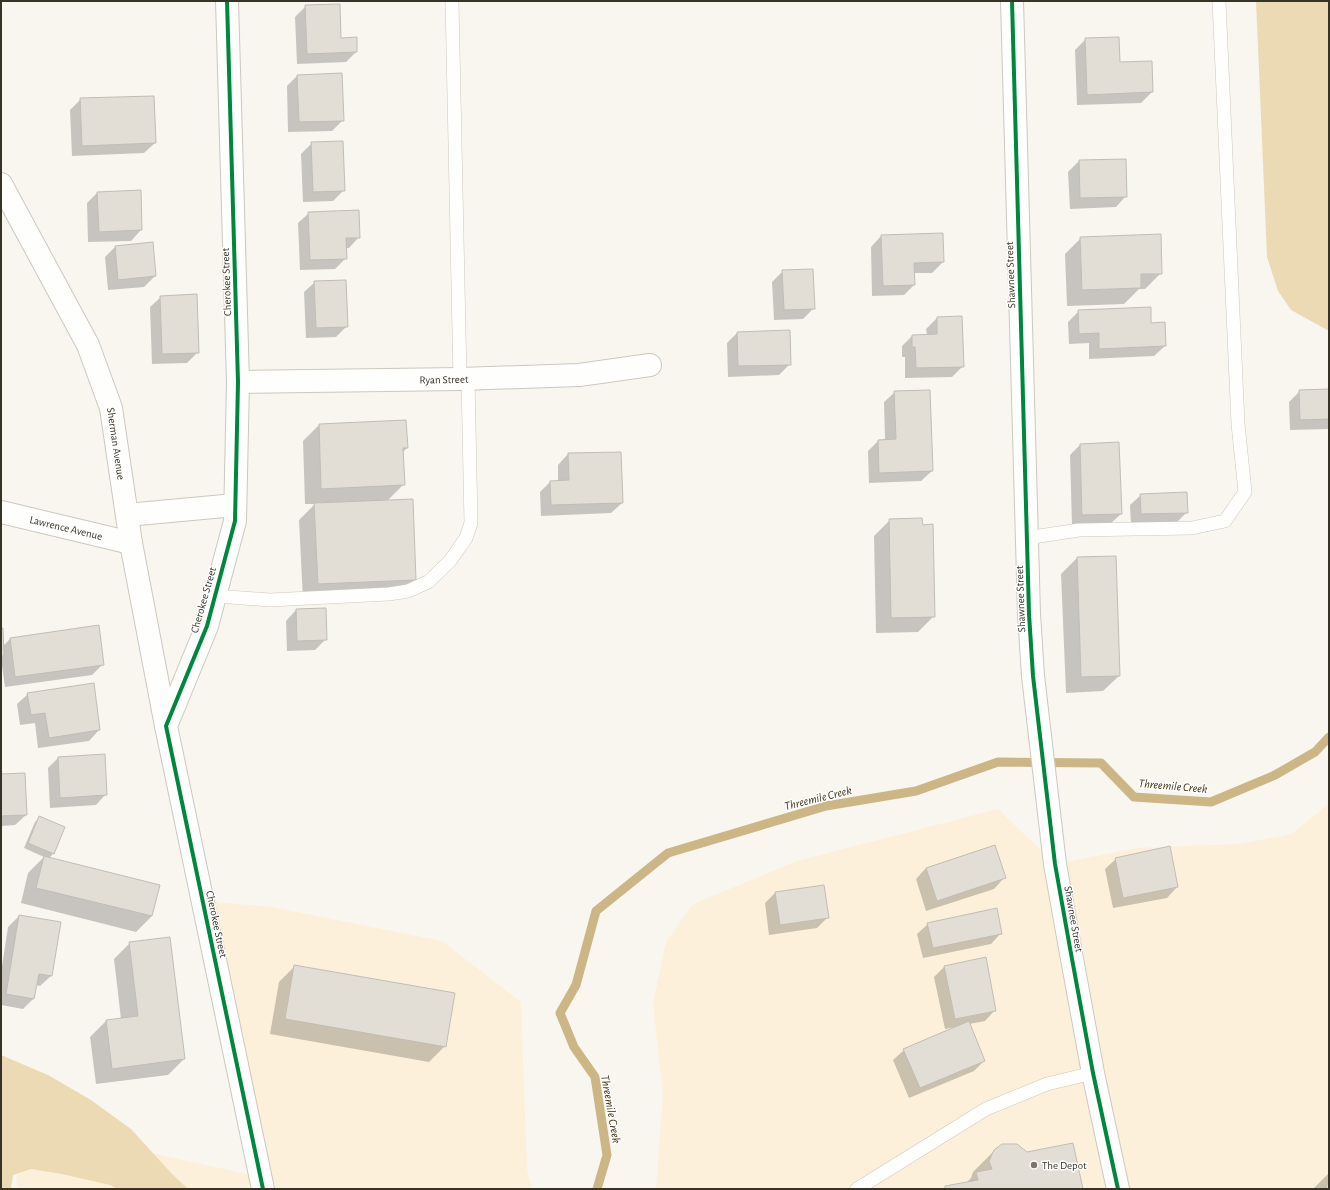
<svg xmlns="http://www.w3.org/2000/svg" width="1330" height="1190" viewBox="0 0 1330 1190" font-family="'Alegreya Sans',sans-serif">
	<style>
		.built { fill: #fcf0da }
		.green { fill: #ecdab5 }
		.shadow { fill: #0003 }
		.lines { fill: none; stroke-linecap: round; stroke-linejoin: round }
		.stream { stroke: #cdb685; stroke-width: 9 }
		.building { fill: #e2ded5; stroke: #c1bdb6 }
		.service-casing { stroke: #ccc8c0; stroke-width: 14 }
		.minor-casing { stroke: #ccc8c0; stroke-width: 24 }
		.tertiary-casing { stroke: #ccc8c0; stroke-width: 24 }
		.service { stroke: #fefefd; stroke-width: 13 }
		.minor { stroke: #fefefd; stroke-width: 22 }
		.tertiary { stroke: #fefefd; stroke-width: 22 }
		.cycleway-casing { stroke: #fff; stroke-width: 6 }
		.cycleway { stroke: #00873e; stroke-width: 4 }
		.poi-dot { fill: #7c776d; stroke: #fff; stroke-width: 1.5 }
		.labels { text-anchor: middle; stroke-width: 3; stroke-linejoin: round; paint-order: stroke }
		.street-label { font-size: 11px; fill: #383327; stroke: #fff }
		.poi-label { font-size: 11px; fill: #383327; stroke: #fff; text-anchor: start }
		.water-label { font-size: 12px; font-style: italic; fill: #413314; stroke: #fff }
	</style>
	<rect width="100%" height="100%" fill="#f9f6f0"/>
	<g class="built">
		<path d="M 1329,803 L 1329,1189 L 656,1189 L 663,1095 L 653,1004 L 666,942 L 693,904 L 797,861 L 998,809 L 1055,864 L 1138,848 L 1238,844 L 1292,834 Z"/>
		<path d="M 203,901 L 272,907 L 442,941 L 521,1002 L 527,1169 L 532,1189 L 18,1189 L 12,1140 L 55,1132 L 260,1177 Z"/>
	</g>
	<g class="green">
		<path d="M 1256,1 L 1329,1 L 1329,331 L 1291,310 L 1278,291 L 1267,257 Z"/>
		<path d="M 1,1055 L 48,1075 L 91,1100 L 131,1129 L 172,1174 L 188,1189 L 117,1189 L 110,1185 L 62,1174 L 31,1169 L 13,1175 L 11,1189 L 1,1189 Z"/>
	</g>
	<g class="shadow">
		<path d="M 306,6 L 340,39 L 356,52 L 346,62 L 297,64 L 295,17 Z"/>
		<path d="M 1086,39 L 1119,63 L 1152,92 L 1141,103 L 1077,105 L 1075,50 Z"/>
		<path d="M 297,76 L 343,120 L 332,131 L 288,132 L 287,86 Z"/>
		<path d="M 81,99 L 155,143 L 144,153 L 72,156 L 70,110 Z"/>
		<path d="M 312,143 L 344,190 L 333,201 L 303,202 L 301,154 Z"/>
		<path d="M 1125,160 L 1126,196 L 1116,207 L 1070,209 L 1068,172 L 1079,161 Z"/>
		<path d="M 98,192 L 141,230 L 131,241 L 88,242 L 87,203 Z"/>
		<path d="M 309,213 L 359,237 L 349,248 L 345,248 L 346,258 L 335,269 L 300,270 L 298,223 Z"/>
		<path d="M 881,236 L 943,262 L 932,273 L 914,273 L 914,285 L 904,295 L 872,296 L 871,247 Z"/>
		<path d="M 1081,238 L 1161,273 L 1145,289 L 1139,289 L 1124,304 L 1067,306 L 1065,254 Z"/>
		<path d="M 115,247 L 155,276 L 144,287 L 108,290 L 105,257 Z"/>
		<path d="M 783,271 L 814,308 L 803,319 L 774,320 L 772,282 Z"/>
		<path d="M 315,282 L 347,326 L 336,337 L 306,338 L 304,292 Z"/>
		<path d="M 161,297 L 198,352 L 187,363 L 152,364 L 150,307 Z"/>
		<path d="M 1079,311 L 1150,324 L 1165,346 L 1154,356 L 1089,359 L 1089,343 L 1069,344 L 1068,322 Z"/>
		<path d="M 937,318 L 963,366 L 952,377 L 905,378 L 905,357 L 902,357 L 902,346 L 912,336 L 927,335 L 926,329 Z"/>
		<path d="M 737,333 L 790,364 L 779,375 L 728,377 L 727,343 Z"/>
		<path d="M 1329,390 L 1329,429 L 1290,430 L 1289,402 L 1300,391 Z"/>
		<path d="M 895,392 L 932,471 L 921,481 L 869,483 L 868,451 L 878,441 L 885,440 L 884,402 Z"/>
		<path d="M 319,425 L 407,448 L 403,452 L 404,484 L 387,501 L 415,580 L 399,596 L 303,600 L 299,520 L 315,504 L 305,504 L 303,441 Z"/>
		<path d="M 1080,445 L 1121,514 L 1110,524 L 1072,525 L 1070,455 Z"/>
		<path d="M 568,454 L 622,503 L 611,513 L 541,516 L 540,492 L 550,482 L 558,482 L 558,465 Z"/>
		<path d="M 1141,495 L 1187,512 L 1176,523 L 1131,524 L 1130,505 Z"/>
		<path d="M 890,520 L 922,526 L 934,616 L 918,632 L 876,633 L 874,536 Z"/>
		<path d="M 1077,558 L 1119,676 L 1103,691 L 1066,693 L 1061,574 Z"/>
		<path d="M 296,610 L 326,639 L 315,650 L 287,651 L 286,621 Z"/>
		<path d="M 1,629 L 2,647 L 10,639 L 103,664 L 92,675 L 5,687 L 1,658 Z"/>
		<path d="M 28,694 L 99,730 L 89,741 L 38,748 L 35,723 L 20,725 L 17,704 Z"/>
		<path d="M 58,758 L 106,794 L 96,805 L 50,808 L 48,768 Z"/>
		<path d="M 1,775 L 26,815 L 15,825 L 1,826 Z"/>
		<path d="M 40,817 L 53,854 L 49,858 L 152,916 L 136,932 L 21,903 L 28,873 L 44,857 L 24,848 L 35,822 Z"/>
		<path d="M 994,846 L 1004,878 L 994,889 L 926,911 L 916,879 L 926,868 Z"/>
		<path d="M 1116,859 L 1177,887 L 1167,898 L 1113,908 L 1105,869 Z"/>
		<path d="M 775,893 L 828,917 L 817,928 L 769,935 L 765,903 Z"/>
		<path d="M 19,916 L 51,976 L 40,986 L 36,985 L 34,998 L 23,1009 L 1,1005 L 1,973 L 8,927 Z"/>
		<path d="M 928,924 L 1001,933 L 991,944 L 923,958 L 917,934 Z"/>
		<path d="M 130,943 L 184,1059 L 168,1075 L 96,1084 L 90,1037 L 106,1021 L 121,1019 L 114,959 Z"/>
		<path d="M 295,966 L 445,1046 L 429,1062 L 270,1034 L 279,982 Z"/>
		<path d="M 945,966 L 995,1010 L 985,1021 L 969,1024 L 984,1061 L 974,1071 L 909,1098 L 893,1060 L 904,1050 L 955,1027 L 945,1029 L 934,977 Z"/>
		<path d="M 994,1151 L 1027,1153 L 1082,1189 L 944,1189 L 945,1187 L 966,1183 L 971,1178 L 973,1172 Z"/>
		<path d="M 1329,1173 L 1329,1189 L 1313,1189 Z"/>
	</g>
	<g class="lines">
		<path class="stream" d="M 597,1189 L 607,1155 L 595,1077 L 574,1047 L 560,1013 L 576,985 L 596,911 L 668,853 L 826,806 L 916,791 L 998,762 L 1101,763 L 1134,797 L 1211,802 L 1275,775 L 1315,752 L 1329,737"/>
	</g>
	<g class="building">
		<path d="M 340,4 L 341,38 L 357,37 L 357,52 L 307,54 L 305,5 Z"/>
		<path d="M 1119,37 L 1120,62 L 1152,61 L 1153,92 L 1087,95 L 1085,38 Z"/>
		<path d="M 342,73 L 344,121 L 299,122 L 297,75 Z"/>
		<path d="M 154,96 L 156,143 L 82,146 L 80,98 Z"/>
		<path d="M 343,141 L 345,191 L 313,192 L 311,142 Z"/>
		<path d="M 1126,159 L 1127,197 L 1080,198 L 1079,160 Z"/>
		<path d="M 141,190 L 142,230 L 99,232 L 97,192 Z"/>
		<path d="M 359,210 L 360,238 L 346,238 L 347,259 L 310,260 L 308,212 Z"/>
		<path d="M 943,233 L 944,262 L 914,263 L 915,285 L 883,286 L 881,235 Z"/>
		<path d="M 1161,234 L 1162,274 L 1141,274 L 1141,288 L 1082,290 L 1080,237 Z"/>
		<path d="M 153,242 L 156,276 L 118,280 L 115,246 Z"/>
		<path d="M 813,269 L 815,309 L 784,310 L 782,270 Z"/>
		<path d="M 346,280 L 348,327 L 316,328 L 314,281 Z"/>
		<path d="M 197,294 L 199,353 L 162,354 L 160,296 Z"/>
		<path d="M 1151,307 L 1151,323 L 1165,322 L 1166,346 L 1099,349 L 1099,333 L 1079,334 L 1078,310 Z"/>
		<path d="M 962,316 L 964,367 L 916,368 L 915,347 L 912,347 L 912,335 L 937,334 L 937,317 Z"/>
		<path d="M 790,330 L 791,365 L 738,366 L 737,332 Z"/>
		<path d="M 1329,389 L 1329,419 L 1300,420 L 1299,390 Z"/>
		<path d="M 930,390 L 933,471 L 879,473 L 878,440 L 896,439 L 894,391 Z"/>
		<path d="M 406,420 L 408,448 L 403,448 L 405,485 L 321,489 L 319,424 Z"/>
		<path d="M 1119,442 L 1122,514 L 1082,515 L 1080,444 Z"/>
		<path d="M 621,452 L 623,503 L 551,505 L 550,481 L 569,480 L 568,453 Z"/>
		<path d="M 1187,492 L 1188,513 L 1141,514 L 1140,494 Z"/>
		<path d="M 413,499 L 416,580 L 318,584 L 314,503 Z"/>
		<path d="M 922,518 L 923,525 L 933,524 L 935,617 L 891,618 L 889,519 Z"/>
		<path d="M 1116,556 L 1120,676 L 1081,677 L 1077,557 Z"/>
		<path d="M 326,608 L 327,640 L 297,641 L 296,609 Z"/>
		<path d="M 99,625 L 104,665 L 15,677 L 10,638 Z"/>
		<path d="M 1,628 L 3,628 L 4,656 L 1,656 Z"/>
		<path d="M 94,683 L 100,730 L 49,738 L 45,713 L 31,715 L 27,693 Z"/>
		<path d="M 105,754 L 107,795 L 60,798 L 58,757 Z"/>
		<path d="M 25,773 L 27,815 L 1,816 L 1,774 Z"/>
		<path d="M 39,816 L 65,827 L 54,854 L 28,843 Z"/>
		<path d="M 995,845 L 1006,878 L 937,901 L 926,868 Z"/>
		<path d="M 1170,846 L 1178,887 L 1123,898 L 1115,858 Z"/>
		<path d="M 44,856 L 160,885 L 152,916 L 36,888 Z"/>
		<path d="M 824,885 L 829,918 L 780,925 L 775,892 Z"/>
		<path d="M 997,908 L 1002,934 L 933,948 L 927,923 Z"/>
		<path d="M 19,915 L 61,922 L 52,976 L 39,974 L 34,999 L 6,994 Z"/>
		<path d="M 170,937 L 185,1059 L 112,1069 L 106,1020 L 138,1016 L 129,942 Z"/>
		<path d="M 986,957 L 996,1011 L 955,1019 L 944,966 Z"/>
		<path d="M 294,965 L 455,993 L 446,1047 L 285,1019 Z"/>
		<path d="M 969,1021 L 985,1061 L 920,1088 L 903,1049 Z"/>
		<path d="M 1073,1143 L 1083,1189 L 945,1189 L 945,1186 L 978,1180 L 976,1172 L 992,1169 L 989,1161 L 994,1150 L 1002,1144 L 1017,1144 L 1027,1152 Z"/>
		<path d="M 1329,1177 L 1329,1189 L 1326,1189 Z"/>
	</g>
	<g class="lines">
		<g class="service-casing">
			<g id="service">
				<path d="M 452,1 L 460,379"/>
				<path d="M 1026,538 L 1079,530 L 1192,528 L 1225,521 L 1245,492 L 1238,424 L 1219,1"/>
				<path d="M 215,596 L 270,600 L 389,594 L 408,591 L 428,582 L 450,561 L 466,538 L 471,523 L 468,379"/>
				<path d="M 857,1189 L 986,1109 L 1047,1084 L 1093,1073"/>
			</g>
		</g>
		<g class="minor-casing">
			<g id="minor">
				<path d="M 227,1 L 238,382 L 235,521 L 207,626 L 166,726 L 263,1189"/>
				<path id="s1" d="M 1,184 L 88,345 L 111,408 L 131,543 L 166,726"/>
				<path id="s2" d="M 238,382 L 460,379 L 579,375 L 650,365"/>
				<path id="s3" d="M 1,512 L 131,543"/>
				<path d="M 127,515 L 235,505"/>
			</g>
		</g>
		<g class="tertiary-casing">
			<path id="tertiary" d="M 1012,1 L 1029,614 L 1033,676 L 1055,864 L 1070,948 L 1093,1073 L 1118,1189"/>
		</g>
		<use href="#service" class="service"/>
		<use href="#minor" class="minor"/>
		<use href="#tertiary" class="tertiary"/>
		<g class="cycleway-casing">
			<g id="cycleway">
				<path d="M 227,1 L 238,382 L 235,521 L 207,626 L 166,726 L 263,1189"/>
				<path d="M 1012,1 L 1029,614 L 1033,676 L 1055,864 L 1070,948 L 1093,1073 L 1118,1189"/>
			</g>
		</g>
		<use href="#cycleway" class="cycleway"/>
	</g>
	<circle class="poi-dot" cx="1034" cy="1165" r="4"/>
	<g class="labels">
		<g class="street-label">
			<text transform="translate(1010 275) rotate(-92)" y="4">Shawnee Street</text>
			<text transform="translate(226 282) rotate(-92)" y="4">Cherokee Street</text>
			<text dy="4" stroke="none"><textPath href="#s2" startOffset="206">Ryan Street</textPath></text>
			<text dy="4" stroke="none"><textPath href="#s1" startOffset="286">Sherman Avenue</textPath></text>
			<text dy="4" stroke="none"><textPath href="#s3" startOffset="67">Lawrence Avenue</textPath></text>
			<text transform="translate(1020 599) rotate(-92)" y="4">Shawnee Street</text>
			<text transform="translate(203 600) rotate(-74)" y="4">Cherokee Street</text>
			<text transform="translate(1074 919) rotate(80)" y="4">Shawnee Street</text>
			<text transform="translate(217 924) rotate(78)" y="4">Cherokee Street</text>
		</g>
		<g class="poi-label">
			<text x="1042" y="1169">The Depot</text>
		</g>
		<g class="water-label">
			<text transform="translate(1173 786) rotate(5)" y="4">Threemile Creek</text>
			<text transform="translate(818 798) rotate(-14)" y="4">Threemile Creek</text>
			<text transform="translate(611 1109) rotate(80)" y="4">Threemile Creek</text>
		</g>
	</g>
	<rect width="1330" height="1190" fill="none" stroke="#383327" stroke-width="4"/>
</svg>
